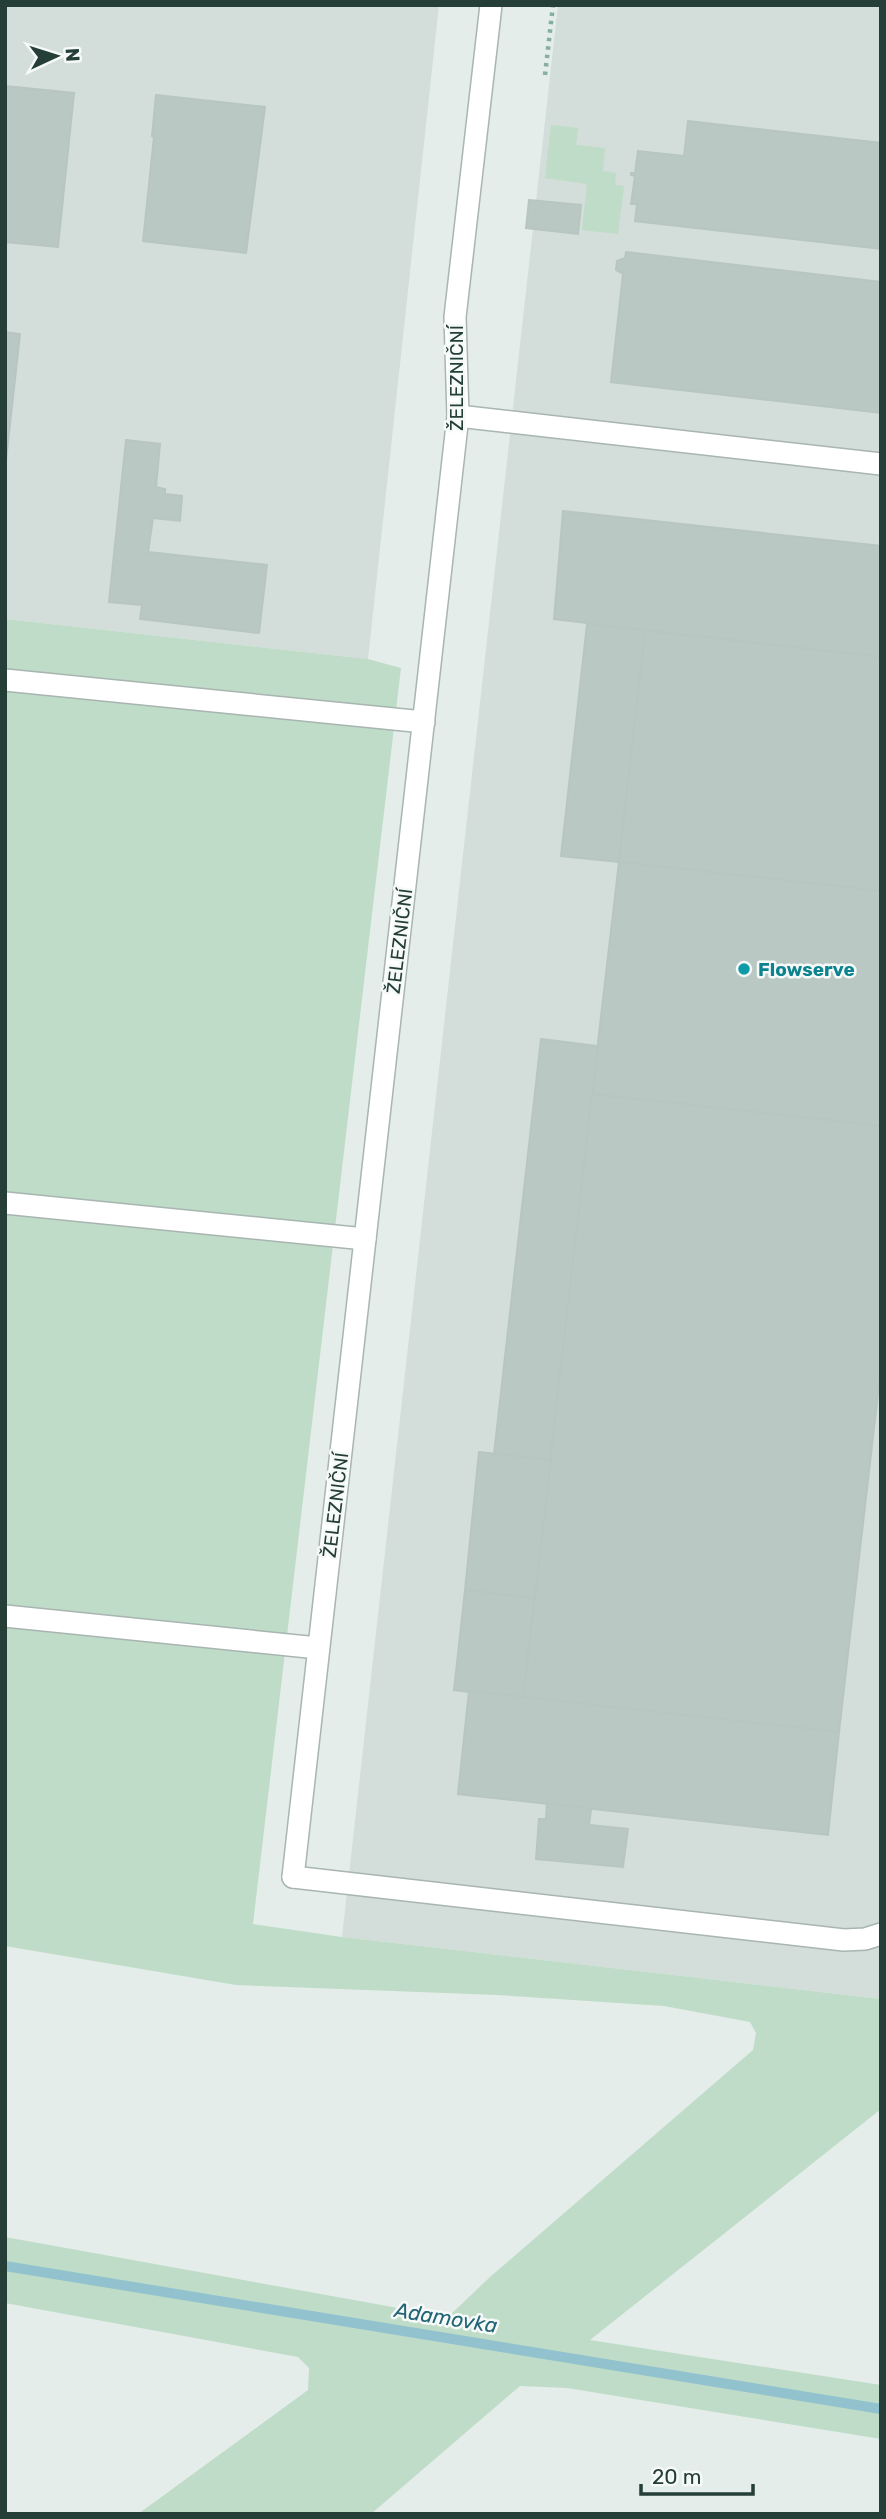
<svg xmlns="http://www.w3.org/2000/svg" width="886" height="2519" viewBox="0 0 886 2519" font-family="Rubik,sans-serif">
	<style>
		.built { fill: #d3ddd9 }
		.green { fill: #bfdcc8 }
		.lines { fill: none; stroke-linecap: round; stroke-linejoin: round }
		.stream { stroke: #91c2ce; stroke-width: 10 }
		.building { fill: #bac8c3; stroke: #b7c6c1; stroke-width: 2 }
		.lane-casing { stroke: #a8b5b1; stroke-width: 24 }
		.street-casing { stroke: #a8b5b1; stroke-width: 24 }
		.path { stroke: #87aea4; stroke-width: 4.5; stroke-dasharray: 3.5 5; stroke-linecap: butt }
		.lane { stroke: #fff; stroke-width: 21 }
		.street { stroke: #fff; stroke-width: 21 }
		.culture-dot { fill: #0f9aa8; stroke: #f5faf8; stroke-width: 2.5 }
		.labels { text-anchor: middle; stroke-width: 5; stroke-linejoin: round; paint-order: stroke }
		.street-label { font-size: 19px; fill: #253e38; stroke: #f5faf8 }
		.culture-label { font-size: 19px; font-weight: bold; fill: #0d838f; stroke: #f5faf8; text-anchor: start }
		.water-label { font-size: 21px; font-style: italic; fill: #236576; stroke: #f5faf8 }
	</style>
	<rect width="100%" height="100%" fill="#e5edea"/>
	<g class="built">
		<path d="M 5,5 L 439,5 L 368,659 L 5,619 Z"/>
		<path d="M 558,5 L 881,5 L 881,1999 L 342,1937 Z"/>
	</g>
	<g class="green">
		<path d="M 551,125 L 578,128 L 576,145 L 605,148 L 603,171 L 616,173 L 615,185 L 624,186 L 618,234 L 582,230 L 587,184 L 545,178 Z"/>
		<path d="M 5,619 L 368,659 L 401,668 L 253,1924 L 342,1937 L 881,1999 L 881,2109 L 590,2340 L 881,2385 L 881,2439 L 567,2388 L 520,2386 L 371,2514 L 138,2514 L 308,2390 L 309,2368 L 298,2357 L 5,2303 L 5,2237 L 448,2317 L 490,2277 L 753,2050 L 756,2033 L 750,2022 L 664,2006 L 497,1995 L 236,1985 L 5,1946 Z"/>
	</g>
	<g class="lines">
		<path class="stream" d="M 5,2266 L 881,2409"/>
	</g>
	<g class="building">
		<path d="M 5,86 L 74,93 L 58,247 L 5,242 Z"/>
		<path d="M 156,95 L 265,107 L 246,253 L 143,241 L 154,137 L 152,136 Z"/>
		<path d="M 688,121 L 881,143 L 881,249 L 635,221 L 637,204 L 631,204 L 635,176 L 631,175 L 631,173 L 635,173 L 638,151 L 684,156 Z"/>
		<path d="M 529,200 L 581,205 L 578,234 L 526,228 Z"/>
		<path d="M 626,252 L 881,282 L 881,413 L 611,382 L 623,274 L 616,270 L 617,261 L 625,258 Z"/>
		<path d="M 5,332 L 20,334 L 6,460 L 5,460 Z"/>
		<path d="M 126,440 L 160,444 L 156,487 L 165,489 L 165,494 L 182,496 L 180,521 L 153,518 L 148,552 L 267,565 L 259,633 L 140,619 L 142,605 L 109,602 Z"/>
		<path d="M 563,511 L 881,546 L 881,657 L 554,619 Z"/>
		<path d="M 587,624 L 645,631 L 619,862 L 561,856 Z"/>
		<path d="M 645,631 L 881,657 L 881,891 L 619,862 Z"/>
		<path d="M 619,862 L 881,891 L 881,1126 L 592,1094 Z"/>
		<path d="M 541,1039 L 598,1046 L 551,1460 L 494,1454 Z"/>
		<path d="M 592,1094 L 881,1126 L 881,1367 L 839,1732 L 523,1698 Z"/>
		<path d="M 479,1452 L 551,1460 L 523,1698 L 534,1598 L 465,1590 Z"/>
		<path d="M 465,1590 L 534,1598 L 523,1698 L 454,1690 Z"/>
		<path d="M 469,1691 L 839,1732 L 828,1835 L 458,1794 Z"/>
		<path d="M 547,1803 L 591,1809 L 589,1825 L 628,1829 L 623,1867 L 536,1859 L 539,1819 L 546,1819 Z"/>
	</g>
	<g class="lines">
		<g class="lane-casing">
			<g id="lane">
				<path d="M 458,416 L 881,464"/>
				<path d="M 5,680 L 424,722"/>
				<path d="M 5,1203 L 365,1239"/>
				<path d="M 5,1616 L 318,1648"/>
				<path d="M 293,1877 L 844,1940 L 865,1939 L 881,1934"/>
			</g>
		</g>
		<g class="street-casing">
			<path id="street" d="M 293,1877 L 458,416 L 455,317 L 491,5"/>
		</g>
		<path class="path" d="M 545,75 L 553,5"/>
		<use href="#lane" class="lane"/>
		<use href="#street" class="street"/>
	</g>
	<circle class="culture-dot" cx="744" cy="969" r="7"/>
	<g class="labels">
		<g class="street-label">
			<text transform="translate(456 378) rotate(-90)" y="7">ŽELEZNIČNÍ</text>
			<text transform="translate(399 941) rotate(-83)" y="7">ŽELEZNIČNÍ</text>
			<text transform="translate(335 1505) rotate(-83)" y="7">ŽELEZNIČNÍ</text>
		</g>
		<g class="culture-label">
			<text x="758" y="976">Flowserve</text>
		</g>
		<g class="water-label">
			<text transform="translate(446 2318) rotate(9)" y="7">Adamovka</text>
		</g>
	</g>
	<rect width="886" height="2519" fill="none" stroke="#253e38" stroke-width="14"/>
	<g transform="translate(56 56) rotate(86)" stroke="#f5faf8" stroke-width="5" paint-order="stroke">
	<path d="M0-5L12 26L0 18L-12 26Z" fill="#253e38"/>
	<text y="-10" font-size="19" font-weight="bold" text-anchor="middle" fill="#253e38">N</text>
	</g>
	<path d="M641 2484v10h112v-10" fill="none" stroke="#253e38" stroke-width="3.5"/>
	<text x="652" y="2484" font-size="21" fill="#253e38" stroke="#f5faf8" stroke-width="5" paint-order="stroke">20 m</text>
</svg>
